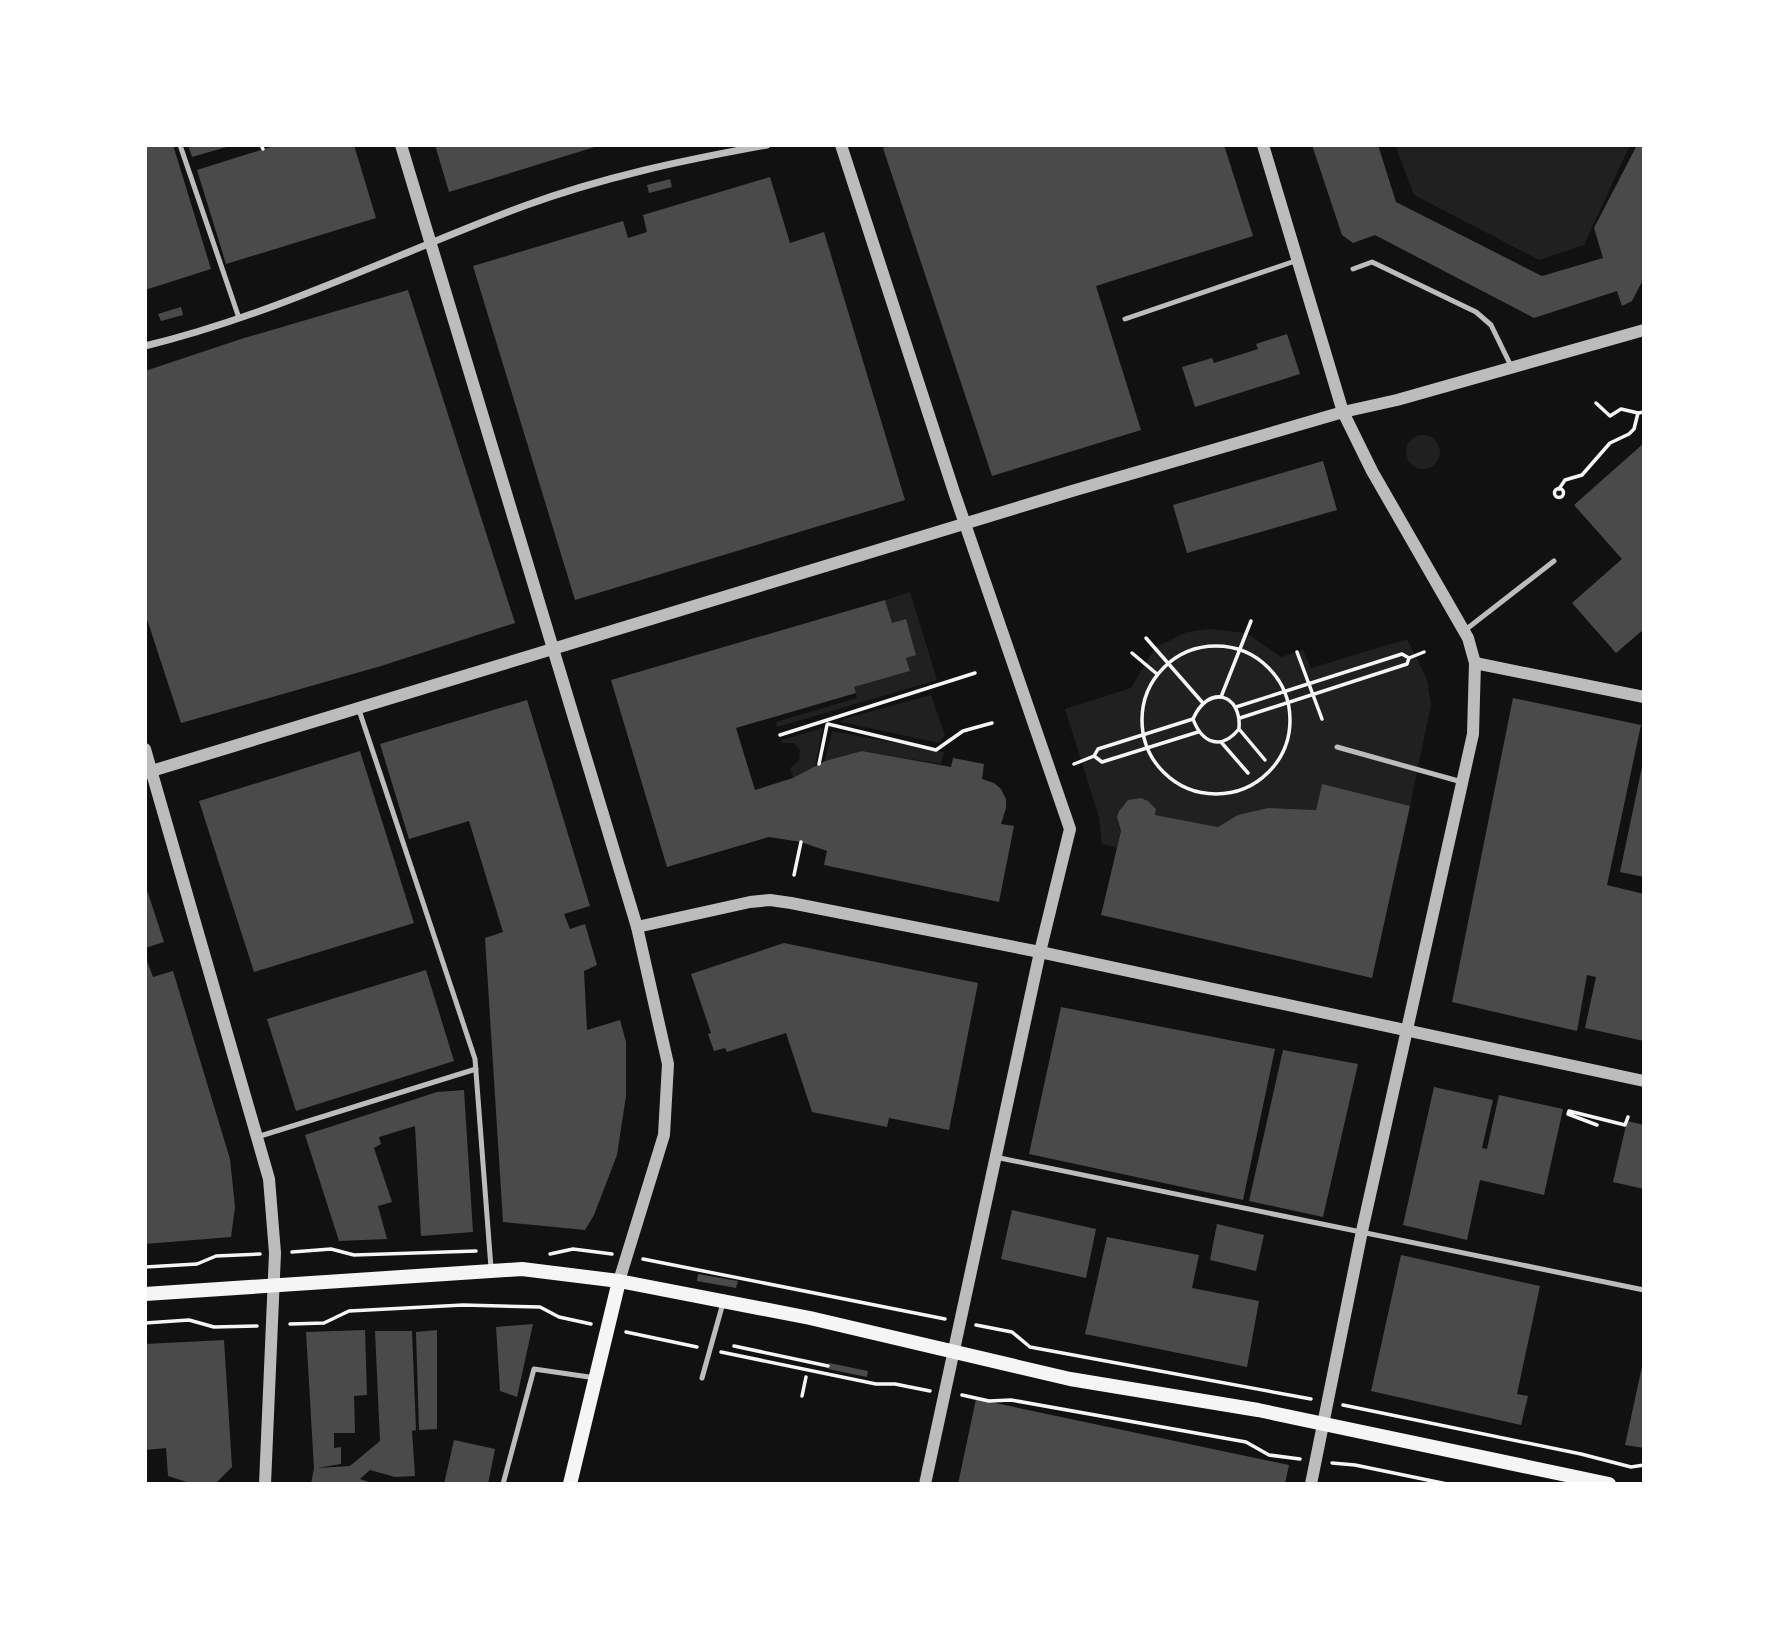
<svg xmlns="http://www.w3.org/2000/svg" width="1789" height="1629" viewBox="0 0 1789 1629" font-family="Inter,sans-serif">
	<style>
		.green { fill: #202020 }
		.building { fill: #4a4a4a }
		.lines { fill: none; stroke-linecap: round; stroke-linejoin: round }
		.path { stroke: #f5f5f5; stroke-width: 3.5 }
		.service { stroke: #bcbcbc; stroke-width: 5 }
		.minor { stroke: #bcbcbc; stroke-width: 7 }
		.tertiary { stroke: #bcbcbc; stroke-width: 12 }
		.secondary { stroke: #f5f5f5; stroke-width: 14 }
	</style>
	<rect width="100%" height="100%" fill="#111"/>
	<g class="green">
		<path d="M 1395,145 L 1630,145 L 1584,245 L 1539,260 L 1414,195 Z"/>
		<circle cx="1423" cy="452" r="17"/>
		<path d="M 910,592 L 937,680 L 777,727 L 776,722 L 857,698 L 854,687 L 910,671 L 906,658 L 916,654 L 906,620 L 892,623 L 885,600 Z"/>
		<path d="M 1208,629 L 1246,633 L 1281,657 L 1303,650 L 1311,668 L 1407,639 L 1427,679 L 1431,705 L 1410,806 L 1322,784 L 1316,810 C 1276,808 1254,805 1218,827 L 1155,815 L 1156,809 C 1140,786 1108,806 1121,831 L 1117,848 L 1102,844 L 1099,817 L 1065,709 L 1131,688 L 1155,648 L 1187,632 Z"/>
		<path d="M 931,695 L 945,735 L 939,743 L 841,722 L 843,719 Z"/>
		<path d="M 823,728 L 805,813 L 790,768 L 799,761 L 800,750 L 794,743 L 782,743 L 781,740 Z"/>
		<path d="M 832,731 L 944,752 L 941,764 L 862,751 L 825,761 Z"/>
	</g>
	<g class="building">
		<path d="M 145,145 L 173,145 L 211,269 L 145,290 Z"/>
		<path d="M 188,145 L 229,145 L 230,146 L 192,157 Z"/>
		<path d="M 277,145 L 354,145 L 376,218 L 226,264 L 197,170 Z"/>
		<path d="M 435,145 L 598,145 L 598,146 L 449,192 Z"/>
		<path d="M 892,145 L 1224,145 L 1253,236 L 1096,286 L 1141,430 L 992,476 L 883,148 Z"/>
		<path d="M 1312,145 L 1378,145 L 1396,202 L 1542,276 L 1603,258 L 1594,228 L 1637,145 L 1644,145 L 1644,278 L 1632,301 L 1622,306 L 1617,291 L 1534,318 L 1375,235 L 1353,243 L 1342,235 Z"/>
		<path d="M 770,177 L 790,243 L 824,232 L 905,500 L 575,600 L 473,266 L 623,221 L 628,238 L 647,232 L 643,215 Z"/>
		<path d="M 670,179 L 672,187 L 649,193 L 647,185 Z"/>
		<path d="M 408,290 L 515,623 L 381,666 L 181,723 L 145,613 L 145,371 L 241,339 Z"/>
		<path d="M 181,307 L 183,315 L 161,321 L 158,314 Z"/>
		<path d="M 1287,334 L 1300,374 L 1195,407 L 1182,367 L 1212,358 L 1214,363 L 1258,349 L 1256,344 Z"/>
		<path d="M 1644,443 L 1644,629 L 1616,653 L 1572,603 L 1622,559 L 1574,505 Z"/>
		<path d="M 1323,461 L 1337,510 L 1187,553 L 1173,505 Z"/>
		<path d="M 885,600 L 892,623 L 906,619 L 916,655 L 906,658 L 910,671 L 854,687 L 856,693 L 736,728 L 755,790 L 793,778 L 825,761 L 862,751 L 951,767 L 953,758 L 984,764 L 982,779 L 994,783 L 1001,789 L 1006,799 L 1006,808 L 1001,824 L 1014,826 L 999,902 L 824,865 L 827,851 L 801,842 L 769,837 L 667,867 L 611,680 Z"/>
		<path d="M 1513,698 L 1641,725 L 1607,885 L 1644,894 L 1644,1041 L 1585,1028 L 1596,977 L 1587,975 L 1577,1031 L 1452,1002 Z"/>
		<path d="M 527,700 L 590,906 L 564,914 L 570,929 L 585,924 L 597,965 L 584,971 L 587,1030 L 620,1020 L 626,1042 L 626,1096 L 617,1155 L 594,1215 L 585,1230 L 503,1222 L 485,938 L 503,932 L 469,821 L 409,839 L 380,744 Z"/>
		<path d="M 360,751 L 414,923 L 254,972 L 199,801 Z"/>
		<path d="M 1643,762 L 1644,762 L 1644,877 L 1620,872 Z"/>
		<path d="M 1322,784 L 1410,806 L 1372,978 L 1101,915 L 1121,831 L 1117,817 L 1119,811 L 1128,800 L 1141,798 L 1148,801 L 1156,809 L 1155,815 L 1218,827 L 1238,815 L 1268,808 L 1316,810 Z"/>
		<path d="M 145,884 L 164,942 L 145,948 Z"/>
		<path d="M 784,943 L 978,983 L 949,1130 L 889,1118 L 887,1127 L 812,1112 L 786,1033 L 727,1052 L 725,1048 L 714,1051 L 708,1034 L 711,1033 L 691,974 Z"/>
		<path d="M 145,955 L 153,977 L 173,971 L 230,1159 L 235,1207 L 231,1237 L 145,1244 Z"/>
		<path d="M 426,970 L 454,1061 L 296,1111 L 267,1019 Z"/>
		<path d="M 1061,1007 L 1275,1049 L 1243,1200 L 1029,1154 Z"/>
		<path d="M 1283,1050 L 1358,1064 L 1323,1217 L 1249,1201 Z"/>
		<path d="M 1434,1087 L 1493,1100 L 1482,1148 L 1487,1149 L 1499,1095 L 1563,1109 L 1544,1195 L 1480,1180 L 1467,1240 L 1403,1225 Z"/>
		<path d="M 464,1090 L 473,1232 L 421,1236 L 415,1126 L 379,1137 L 381,1144 L 374,1148 L 392,1202 L 378,1206 L 387,1239 L 339,1241 L 305,1135 L 437,1092 Z"/>
		<path d="M 1627,1121 L 1644,1125 L 1644,1189 L 1613,1182 Z"/>
		<path d="M 1012,1210 L 1096,1229 L 1086,1278 L 1001,1259 Z"/>
		<path d="M 1217,1224 L 1264,1235 L 1256,1271 L 1210,1260 Z"/>
		<path d="M 1107,1237 L 1199,1255 L 1192,1288 L 1259,1301 L 1247,1367 L 1085,1334 Z"/>
		<path d="M 1401,1255 L 1540,1286 L 1517,1394 L 1528,1396 L 1521,1425 L 1371,1391 Z"/>
		<path d="M 698,1274 L 738,1281 L 736,1288 L 697,1281 Z"/>
		<path d="M 533,1324 L 517,1397 L 500,1391 L 496,1327 Z"/>
		<path d="M 365,1330 L 367,1395 L 354,1396 L 355,1433 L 334,1433 L 334,1448 L 341,1447 L 341,1464 L 317,1468 L 350,1466 L 380,1441 L 375,1331 L 412,1331 L 416,1430 L 412,1431 L 415,1476 L 395,1477 L 370,1470 L 360,1479 L 375,1484 L 311,1484 L 314,1468 L 306,1332 Z"/>
		<path d="M 437,1330 L 437,1429 L 419,1430 L 416,1332 Z"/>
		<path d="M 224,1340 L 232,1467 L 215,1484 L 193,1484 L 168,1476 L 166,1448 L 145,1450 L 145,1344 Z"/>
		<path d="M 1643,1362 L 1644,1362 L 1644,1448 L 1625,1445 Z"/>
		<path d="M 829,1363 L 868,1371 L 867,1377 L 828,1369 Z"/>
		<path d="M 976,1399 L 1289,1465 L 1285,1484 L 958,1484 Z"/>
		<path d="M 454,1440 L 495,1449 L 488,1484 L 444,1484 Z"/>
	</g>
	<g class="lines">
		<g class="path">
			<path d="M 261,145 L 263,149"/>
			<path d="M 1596,403 L 1610,416 L 1621,409 L 1638,413 L 1644,412"/>
			<circle cx="1559" cy="493" r="4.5"/>
			<path d="M 1559,489 L 1565,480 L 1582,475 L 1610,443 L 1629,434 L 1634,429 L 1638,413"/>
			<path d="M 1146,638 L 1202,702"/>
			<circle cx="1216" cy="720" r="74"/>
			<path d="M 1297,652 L 1322,719"/>
			<path d="M 1132,653 L 1157,674"/>
			<path d="M 1221,697 L 1251,621"/>
			<path d="M 1236,707 L 1402,654 L 1409,658"/>
			<path d="M 1240,718 L 1407,664 L 1409,658 L 1424,652"/>
			<path d="M 828,724 L 936,750 L 963,731 L 992,723"/>
			<path d="M 1239,729 C 1221,751 1202,743 1193,719 C 1208,684 1242,693 1239,729 L 1265,760"/>
			<path d="M 780,735 L 975,673"/>
			<path d="M 1221,742 L 1248,773"/>
			<path d="M 1094,756 L 1102,762 L 1198,732"/>
			<path d="M 819,764 L 827,725"/>
			<path d="M 1074,764 L 1094,756 L 1098,749 L 1193,719"/>
			<path d="M 794,875 L 801,842"/>
			<path d="M 1597,1125 L 1568,1114 L 1569,1111 L 1625,1125 L 1628,1117"/>
			<path d="M 292,1252 L 331,1249 L 354,1255 L 476,1251"/>
			<path d="M 550,1254 L 573,1249 L 612,1254"/>
			<path d="M 643,1259 L 945,1319"/>
			<path d="M 145,1267 L 197,1264 L 216,1256 L 260,1254"/>
			<path d="M 145,1323 L 189,1320 L 214,1327 L 257,1326"/>
			<path d="M 290,1324 L 324,1323 L 349,1311 L 463,1305 L 540,1307 L 559,1317 L 591,1324"/>
			<path d="M 976,1325 L 1012,1332 L 1030,1347 L 1311,1399"/>
			<path d="M 626,1332 L 697,1347"/>
			<path d="M 734,1346 L 828,1366"/>
			<path d="M 721,1352 L 876,1384 L 895,1384 L 930,1391"/>
			<path d="M 962,1395 L 989,1401 L 1011,1400 L 1246,1442 L 1269,1455 L 1300,1459"/>
			<path d="M 802,1396 L 806,1377"/>
			<path d="M 1343,1405 L 1581,1454 L 1631,1467 L 1644,1465"/>
			<path d="M 1332,1463 L 1355,1465 L 1447,1484"/>
		</g>
		<g class="service">
			<path d="M 180,145 L 239,318"/>
			<path d="M 1353,269 L 1372,262 L 1476,312 L 1491,325 L 1512,368"/>
			<path d="M 1125,319 L 1298,260"/>
			<path d="M 1464,631 L 1554,561"/>
			<path d="M 359,710 L 475,1059 L 491,1268"/>
			<path d="M 1337,747 L 1462,782"/>
			<path d="M 257,1137 L 476,1069"/>
			<path d="M 995,1157 L 1644,1290"/>
			<path d="M 702,1378 L 723,1303"/>
			<path d="M 503,1484 L 534,1369 L 596,1378"/>
		</g>
		<path class="minor" d="M 145,346 C 277,314 398,253 524,206 C 603,177 684,160 767,145"/>
		<g class="tertiary">
			<path d="M 401,145 L 637,927 L 668,1064 L 664,1135 L 619,1281"/>
			<path d="M 841,145 L 954,492 L 1070,829 L 1040,952 L 925,1484"/>
			<path d="M 1263,145 L 1343,412 L 1372,471 L 1468,638 L 1475,663 L 1473,734 L 1362,1231 L 1311,1484"/>
			<path d="M 1475,663 L 1644,697"/>
			<path d="M 145,749 L 269,1179 L 275,1253 L 265,1484"/>
			<path d="M 145,773 L 1072,491 L 1343,412 L 1397,400 L 1644,330"/>
			<path d="M 637,927 L 750,902 L 770,900 L 791,903 L 1040,952 L 1644,1081"/>
		</g>
		<g class="secondary">
			<path d="M 145,1294 L 522,1269 L 619,1281 L 810,1318 L 1070,1379 L 1258,1410 L 1609,1484"/>
			<path d="M 570,1484 L 619,1281"/>
		</g>
	</g>
	<rect width="1789" height="1629" fill="none" stroke="#ffffff" stroke-width="294"/>
</svg>
